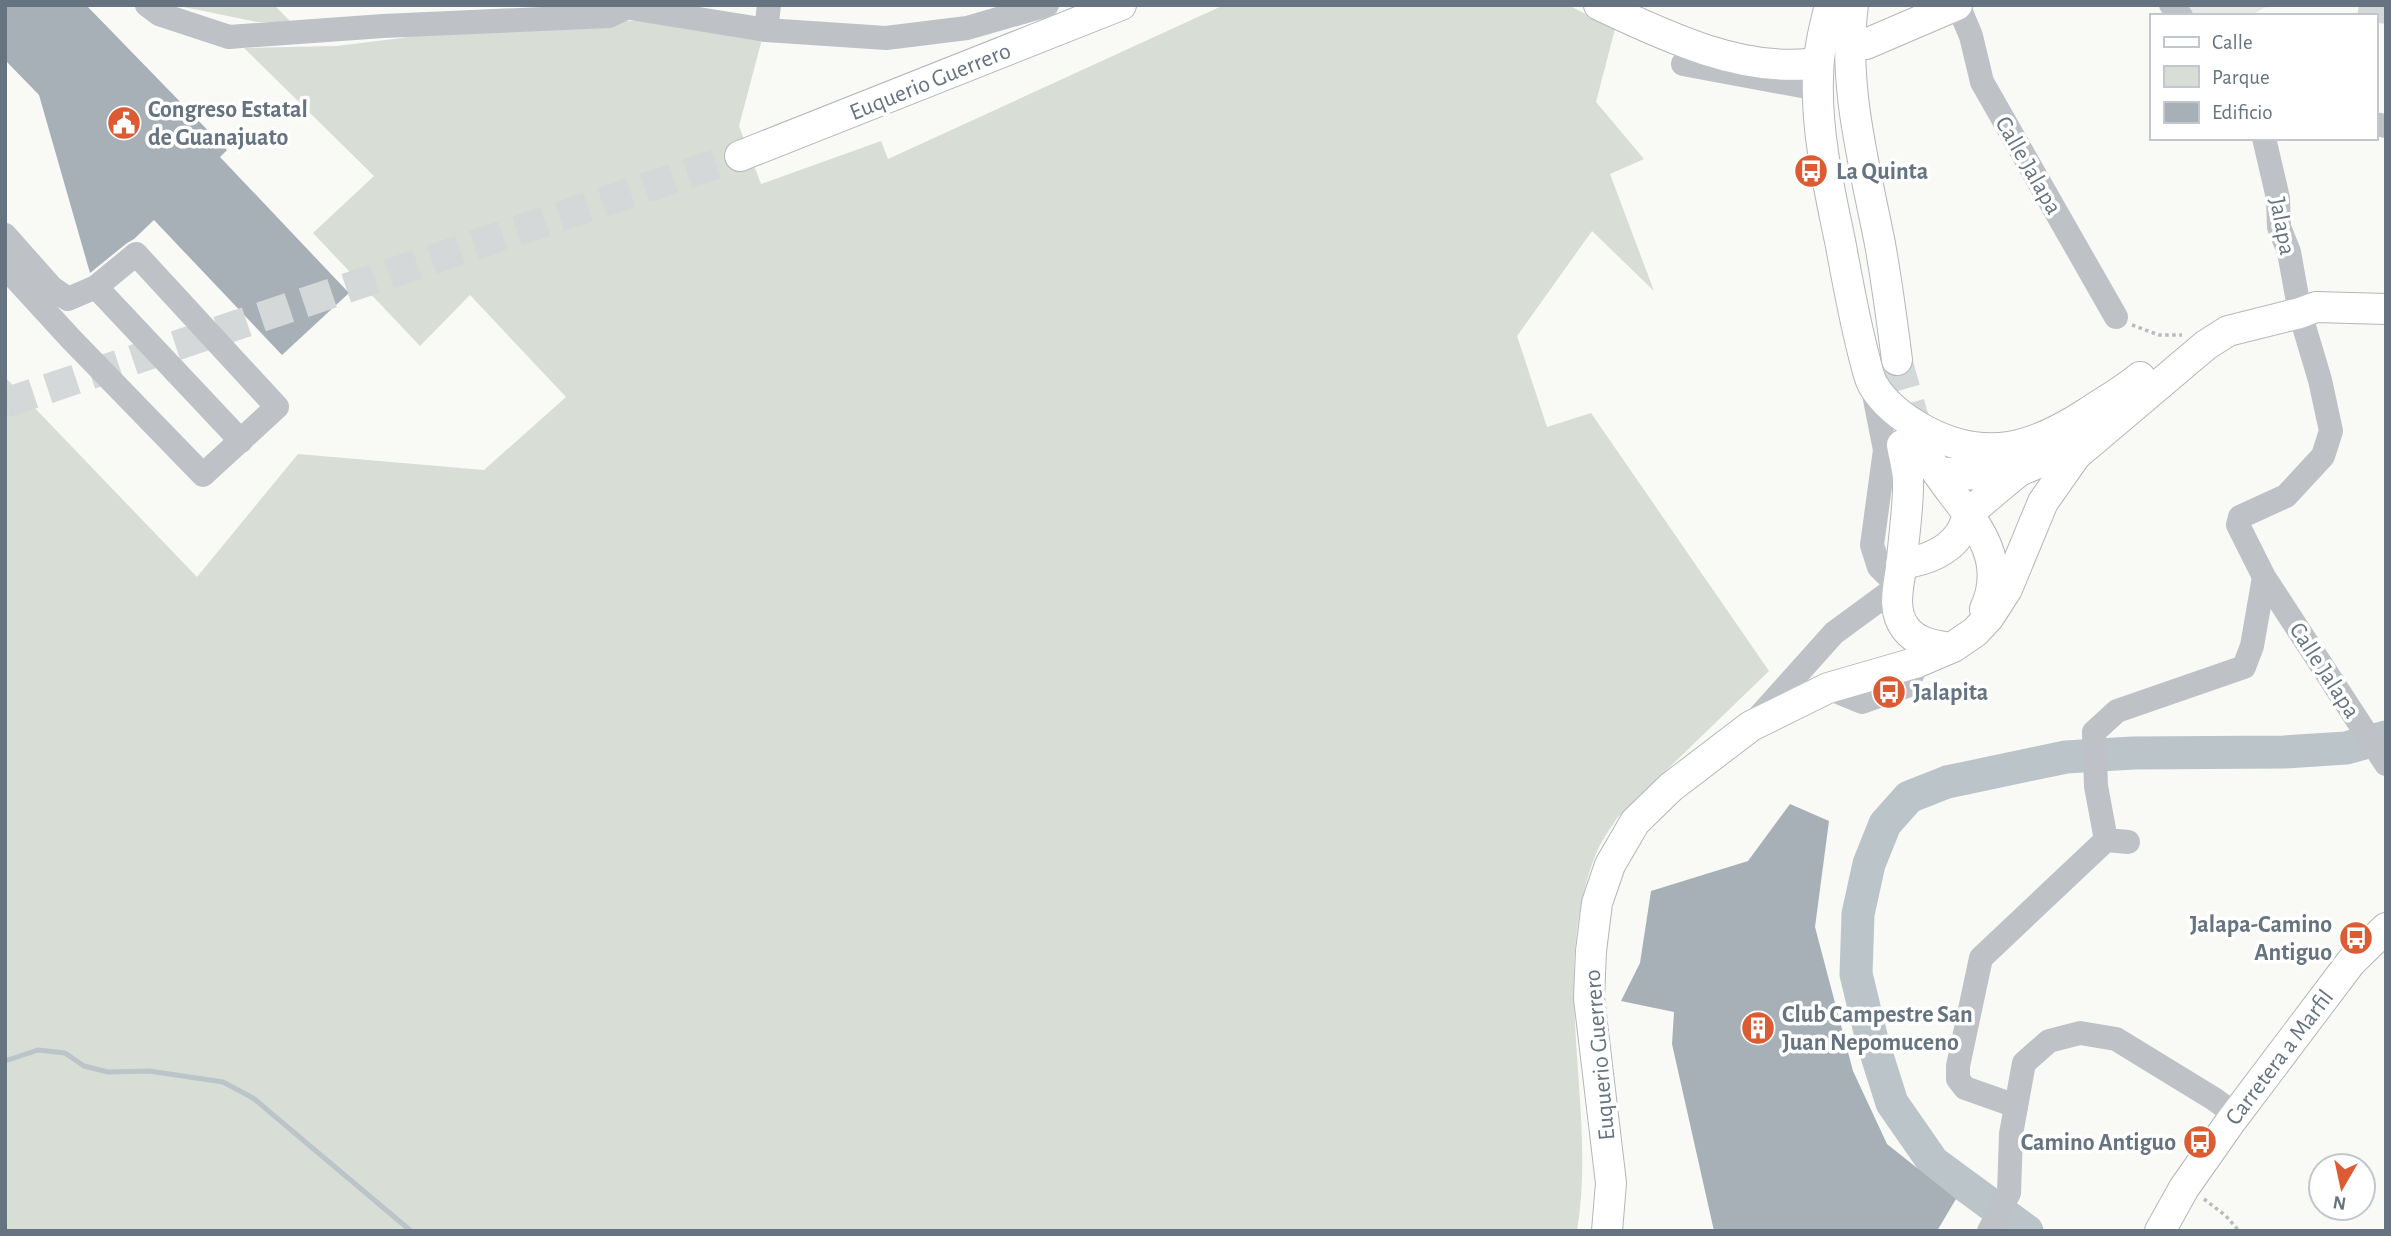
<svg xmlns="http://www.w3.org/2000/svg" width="2391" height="1236" viewBox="0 0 2391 1236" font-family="'Alegreya Sans',sans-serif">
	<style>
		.built { fill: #e7e8e7 }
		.green { fill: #d8ddd6 }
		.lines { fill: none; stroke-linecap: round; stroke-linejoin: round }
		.stream { stroke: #bac4c9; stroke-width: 5 }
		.river { stroke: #bac4c9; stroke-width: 33 }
		.building { fill: #a7b0b6 }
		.major-tunnel { stroke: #d4d8d8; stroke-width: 30; stroke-dasharray: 30 15; stroke-linecap: butt }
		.major-casing { stroke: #b2b7bb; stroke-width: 32 }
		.path { stroke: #b9bcbf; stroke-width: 3.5; stroke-dasharray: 3.5 3.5; stroke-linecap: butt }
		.minor { stroke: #bec2c6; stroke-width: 24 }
		.major { stroke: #fff; stroke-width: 30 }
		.labels { text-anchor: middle; stroke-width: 7; stroke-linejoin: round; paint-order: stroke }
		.street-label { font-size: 24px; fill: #657480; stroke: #fff }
		.poi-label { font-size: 24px; font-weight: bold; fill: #657480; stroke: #fff; text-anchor: start }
	</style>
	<rect width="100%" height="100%" fill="#f9f9f6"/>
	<path class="built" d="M 2179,5 L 2269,5 L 2250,16 L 2188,16 Z"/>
	<g class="green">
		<path d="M 174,5 L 274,5 L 292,23 L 257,22 Z"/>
		<path d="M 1224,5 L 1568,5 L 1615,29 L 1596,102 L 1644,159 L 1610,174 L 1654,291 L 1592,231 L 1517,336 L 1547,427 L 1591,413 L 1769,671 L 1617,818 C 1611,828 1603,838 1598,849 C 1546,971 1598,1105 1577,1231 L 5,1231 L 5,377 L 197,577 L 298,454 L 484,470 L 566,397 L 470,295 L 420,346 L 313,233 L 374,176 L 244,48 L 336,46 L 402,38 L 440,30 L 471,27 L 650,20 L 762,39 L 739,126 L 761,184 L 881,141 L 888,159 Z"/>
	</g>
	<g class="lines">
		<path class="stream" d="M 5,1061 L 38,1050 L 65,1053 L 84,1066 L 108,1072 L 149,1071 L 223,1082 L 253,1098 L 411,1231"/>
		<path class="river" d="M 2027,1231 L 1933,1162 L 1892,1103 L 1872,1040 L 1856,974 L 1858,914 L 1869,864 L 1885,824 L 1909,797 L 1947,782 L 2066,757 L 2133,753 L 2284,752 L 2346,748 L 2386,737"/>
	</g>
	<g class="building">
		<path d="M 5,5 L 86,5 L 227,150 L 220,157 L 349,293 L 282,355 L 154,220 L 134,239 L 127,243 L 90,273 L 39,95 L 5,60 Z"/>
		<path d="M 1790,804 L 1829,821 L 1815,927 L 1853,1071 L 1887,1144 L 1956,1199 L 1937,1231 L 1714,1231 L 1672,1044 L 1674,1012 L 1621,1001 L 1640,963 L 1651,891 L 1748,861 Z"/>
	</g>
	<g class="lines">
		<g class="major-tunnel">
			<path d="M 2359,5 L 2386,9"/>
			<path d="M 1897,360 L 1921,443"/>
			<path d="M 5,403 L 740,156"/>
		</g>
		<g class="major-casing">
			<g id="major">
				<path d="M 1599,5 C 1664,35 1737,71 1809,64"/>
				<path d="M 1830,5 C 1824,29 1818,53 1818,78 C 1816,134 1830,192 1841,246 C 1848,284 1855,323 1865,360 C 1867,368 1869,378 1873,385 C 1885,405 1904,419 1924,430 C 1985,463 2033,448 2087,413 C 2105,401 2123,391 2140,377"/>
				<path d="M 1853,5 C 1842,84 1865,167 1880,244 C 1887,282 1892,321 1897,360"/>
				<path d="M 1866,44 L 1957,5"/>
				<path d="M 740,156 L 1121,5"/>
				<path d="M 1921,443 C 1926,453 1931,463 1937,472 C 1966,515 2011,553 1985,609"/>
				<path d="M 1902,445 C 1904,456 1907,467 1908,478 C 1909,504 1904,533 1902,560 C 1900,582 1890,609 1906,629 C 1917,643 1933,645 1950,648"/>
				<path d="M 1937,472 L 1981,475 L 2019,471 L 2082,445"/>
				<path d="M 1901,564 C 1923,561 1946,553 1959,535 C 1965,527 1966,517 1972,511 C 1987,497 2003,484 2019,471"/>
				<path d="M 1607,1231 L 1611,1183 L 1589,998 L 1591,951 L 1597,903 L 1610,865 L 1635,822 L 1671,787 L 1751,726 L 1828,688 L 1918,662 L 1953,647 L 1975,632 L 1989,617 L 2007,589 L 2043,502 L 2076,455 L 2206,345 L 2228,331 L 2300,313 L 2316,307 L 2386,309"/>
				<path d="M 2160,1231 L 2184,1188 L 2231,1121 L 2351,962 L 2386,928"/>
			</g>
		</g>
		<g class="path">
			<path d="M 2132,325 L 2159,335 L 2182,335"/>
			<path d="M 2204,1199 L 2226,1216 L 2239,1231"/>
		</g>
		<g class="minor">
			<path d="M 147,5 L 159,14 L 229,37 L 383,26 L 609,16 L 626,8 L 627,5"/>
			<path d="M 612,5 L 766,30 L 886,38 L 967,28 L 1047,5"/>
			<path d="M 1958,5 L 1971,36 L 1982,82 L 2116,317"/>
			<path d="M 2171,5 L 2181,16"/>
			<path d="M 766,30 L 769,5"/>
			<path d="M 1683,64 L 1818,89"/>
			<path d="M 2375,124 L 2386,126"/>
			<path d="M 2264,138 L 2278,198 L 2279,227 L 2289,252 L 2300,313 L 2320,380 L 2331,431 L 2323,456 L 2286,496 L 2240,517 L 2238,525 L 2264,577 L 2386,764"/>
			<path d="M 5,235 L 52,288 L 68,299 L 96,287 L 136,254 L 277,407 L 203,475 L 71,339 L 5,267"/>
			<path d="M 96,287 L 241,441"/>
			<path d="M 1828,688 L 1862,702 L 1907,686 L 1918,662"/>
			<path d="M 1756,720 L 1834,633 L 1898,586 L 1879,567 L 1872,545 L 1885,450 L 1872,384"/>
			<path d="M 2106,840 L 2096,786 L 2094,732 L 2117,711 L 2244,667 L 2252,646 L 2264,577"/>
			<path d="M 2016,1106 L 1965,1088 L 1958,1079 L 1958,1066 L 1981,958 L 2106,840 L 2128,842"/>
			<path d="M 1989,1231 L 2009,1193 L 2011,1134 L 2024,1063 L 2049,1041 L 2080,1033 L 2116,1039 L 2214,1099 L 2225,1107 L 2231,1121"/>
		</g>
		<use href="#major" class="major"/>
	</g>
	<defs>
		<g id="civic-disc" transform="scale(1.75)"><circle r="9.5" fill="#dd5b32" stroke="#fff"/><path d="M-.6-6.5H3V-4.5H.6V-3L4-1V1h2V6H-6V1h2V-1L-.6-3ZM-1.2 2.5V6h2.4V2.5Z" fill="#fff"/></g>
		<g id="bus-disc" transform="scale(1.75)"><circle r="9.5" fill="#dd5b32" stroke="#fff"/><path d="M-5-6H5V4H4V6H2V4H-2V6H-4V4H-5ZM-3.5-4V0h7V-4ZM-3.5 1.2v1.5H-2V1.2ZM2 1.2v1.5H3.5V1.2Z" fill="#fff"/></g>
		<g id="building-disc" transform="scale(1.75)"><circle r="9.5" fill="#dd5b32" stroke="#fff"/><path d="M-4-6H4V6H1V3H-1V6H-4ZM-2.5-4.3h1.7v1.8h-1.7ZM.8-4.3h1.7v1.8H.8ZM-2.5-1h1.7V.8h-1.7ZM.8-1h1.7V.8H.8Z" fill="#fff"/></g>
	</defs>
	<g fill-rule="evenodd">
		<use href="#civic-disc" x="124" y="123"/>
		<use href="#bus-disc" x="1811" y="171"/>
		<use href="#bus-disc" x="1889" y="692"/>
		<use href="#bus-disc" x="2356" y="938"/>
		<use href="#building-disc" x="1758" y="1028"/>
		<use href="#bus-disc" x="2200" y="1142"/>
	</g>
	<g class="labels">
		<g class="street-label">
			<text transform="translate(930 81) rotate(-22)" y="8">Euquerio Guerrero</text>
			<text transform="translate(2029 165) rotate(60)" y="8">Calle Jalapa</text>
			<text transform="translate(2283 226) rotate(79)" y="8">Jalapa</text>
			<text transform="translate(2325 670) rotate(57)" y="8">Calle Jalapa</text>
			<text transform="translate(1599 1055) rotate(-95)" y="8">Euquerio Guerrero</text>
			<text transform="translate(2279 1057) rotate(-53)" y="8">Carretera a Marfil</text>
		</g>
		<g class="poi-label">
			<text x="148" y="117">Congreso Estatal<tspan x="148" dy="28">de Guanajuato</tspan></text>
			<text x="1836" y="179">La Quinta</text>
			<text x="1913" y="700">Jalapita</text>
			<text x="2332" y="932" text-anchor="end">Jalapa-Camino<tspan x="2332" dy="28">Antiguo</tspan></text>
			<text x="1782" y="1022">Club Campestre San<tspan x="1782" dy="28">Juan Nepomuceno</tspan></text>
			<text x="2176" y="1150" text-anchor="end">Camino Antiguo</text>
		</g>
	</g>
	<rect width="2391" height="1236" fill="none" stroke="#657480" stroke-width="14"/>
	<rect x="2150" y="14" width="228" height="126" fill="#ffffff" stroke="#c1c7cc" stroke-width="2"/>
	<rect x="2164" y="37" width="35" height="10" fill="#ffffff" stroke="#c1c7cc" stroke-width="2"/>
	<text x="2212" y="49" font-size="21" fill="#657480">Calle</text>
	<rect x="2164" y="66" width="35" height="21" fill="#d8ddd6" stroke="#c1c7cc" stroke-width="2"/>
	<text x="2212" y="84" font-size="21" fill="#657480">Parque</text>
	<rect x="2164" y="102" width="35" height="21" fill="#a7b0b6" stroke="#c1c7cc" stroke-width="2"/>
	<text x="2212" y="119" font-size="21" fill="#657480">Edificio</text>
	<g transform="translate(2342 1187) rotate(189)"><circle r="33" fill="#ffffff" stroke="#c1c7cc" stroke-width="2"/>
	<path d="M0-5L12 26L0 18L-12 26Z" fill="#dd5b32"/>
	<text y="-10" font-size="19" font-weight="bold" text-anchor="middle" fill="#657480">N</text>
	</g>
</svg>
